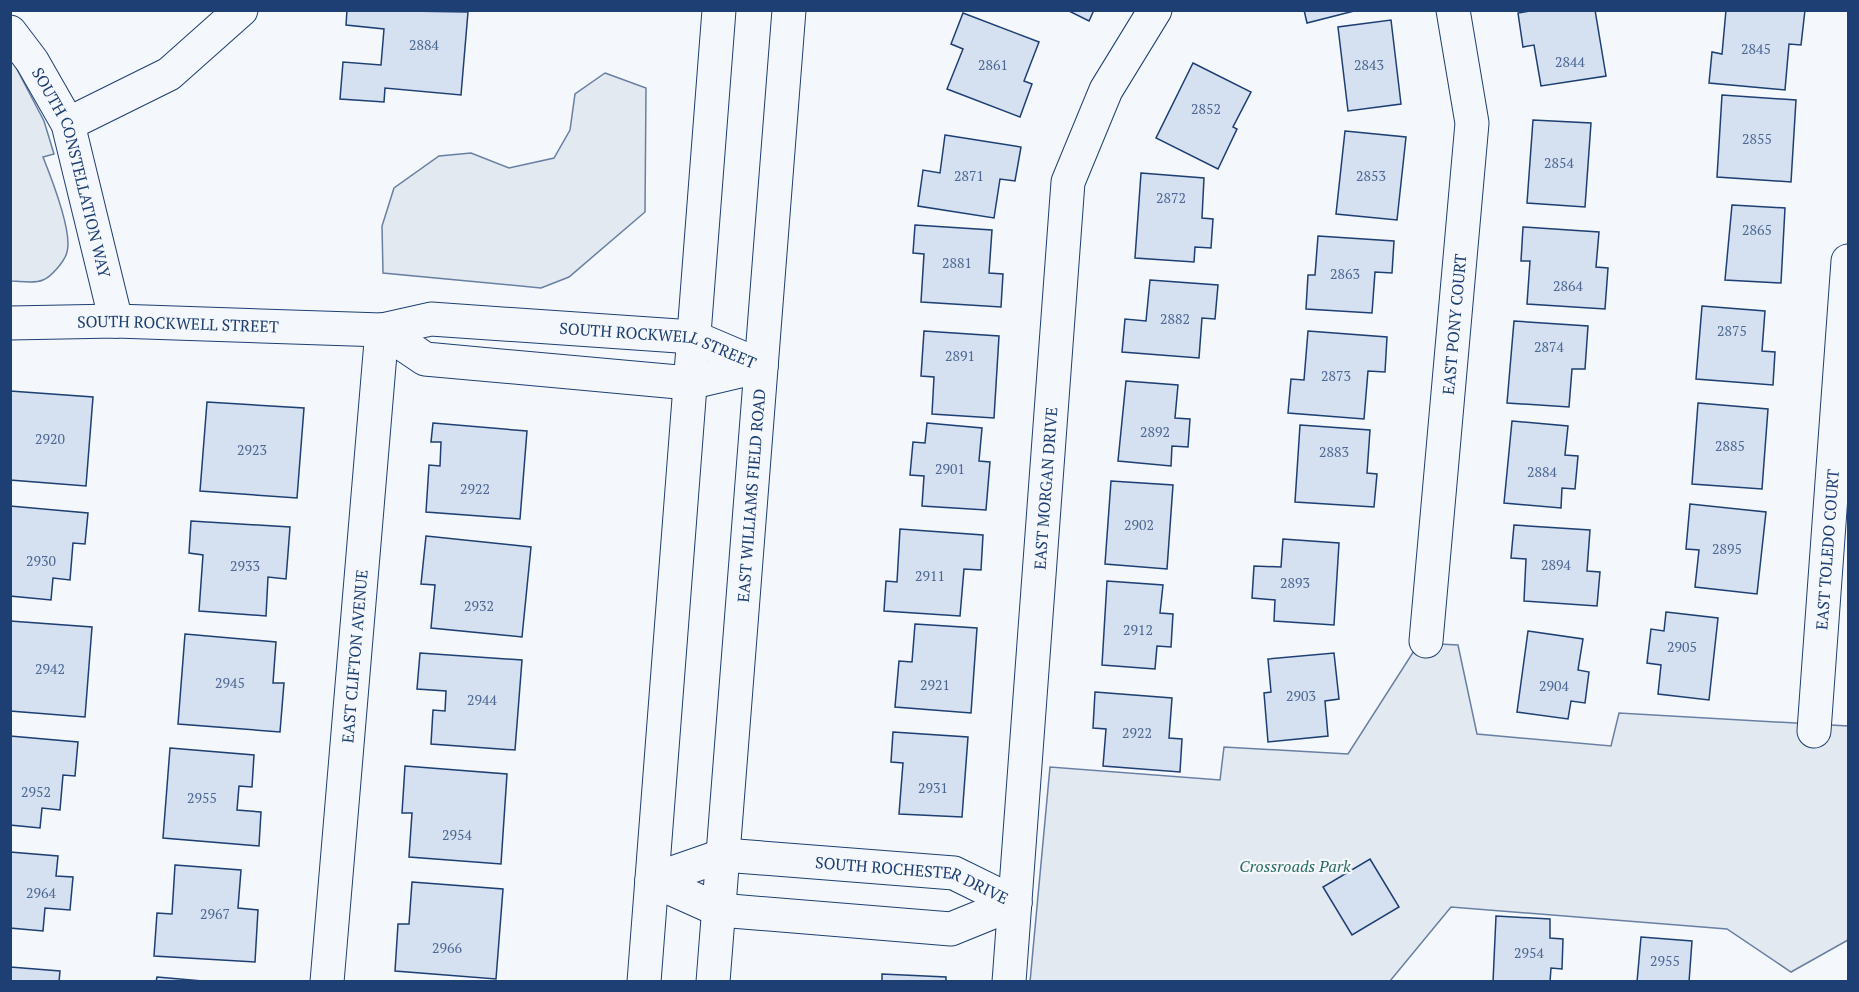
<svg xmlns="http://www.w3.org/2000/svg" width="1859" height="992" viewBox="0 0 1859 992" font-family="'PT Serif',serif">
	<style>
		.green { fill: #e3e9f0; stroke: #687fa3; stroke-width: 1.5 }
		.building { fill: #d5e0f0; stroke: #1d3f73; stroke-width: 1.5 }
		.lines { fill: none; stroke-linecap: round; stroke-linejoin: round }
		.minor-casing { stroke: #1d3f73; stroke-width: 35 }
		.major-casing { stroke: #1d3f73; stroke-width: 35 }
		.minor { stroke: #f4f7fb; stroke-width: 33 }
		.major { stroke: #f4f7fb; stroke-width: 33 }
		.labels { text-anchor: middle; stroke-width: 4.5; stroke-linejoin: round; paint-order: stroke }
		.number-label { font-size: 14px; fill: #4b6792 }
		.street-label { font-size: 16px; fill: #1d3f73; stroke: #f4f7fb }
		.park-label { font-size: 16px; font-style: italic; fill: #2c6c60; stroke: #f4f7fb }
	</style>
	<rect width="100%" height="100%" fill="#f4f7fb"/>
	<g class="green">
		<path d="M 10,56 L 44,121 L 54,154 L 43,157 C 51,177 73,232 67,252 C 65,261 51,277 43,280 C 34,284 20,281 11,281 Z"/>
		<path d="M 605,73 L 646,88 L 645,212 L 569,277 L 541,288 L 383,273 L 382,226 L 394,188 L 439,156 L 471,153 L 509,168 L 554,158 L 570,130 L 575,94 Z"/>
		<path d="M 1419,643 L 1458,645 L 1477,734 L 1611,746 L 1619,713 L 1848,726 L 1848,940 L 1791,972 L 1727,929 L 1451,907 L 1390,981 L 1030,982 L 1050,767 L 1220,780 L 1224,747 L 1348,754 Z"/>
	</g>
	<g class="building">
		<path d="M 347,10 L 468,12 L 461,95 L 385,88 L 384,102 L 340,99 L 343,62 L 381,65 L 384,29 L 346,25 Z"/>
		<path d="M 1067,10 L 1094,10 L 1089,21 Z"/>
		<path d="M 1304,10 L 1358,10 L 1307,23 Z"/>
		<path d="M 1536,10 L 1595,10 L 1606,76 L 1541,86 L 1534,45 L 1523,47 L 1518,13 Z"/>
		<path d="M 1726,10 L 1805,10 L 1801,45 L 1789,44 L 1785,90 L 1709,83 L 1712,52 L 1722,54 Z"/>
		<path d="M 963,13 L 1039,42 L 1024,81 L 1032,84 L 1020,117 L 947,89 L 963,49 L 951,44 Z"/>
		<path d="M 1391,20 L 1401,104 L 1348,111 L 1338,27 Z"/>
		<path d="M 1193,63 L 1251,92 L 1233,127 L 1237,129 L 1218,169 L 1156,138 Z"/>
		<path d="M 1722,95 L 1796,100 L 1791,182 L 1717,177 Z"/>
		<path d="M 1533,120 L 1591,123 L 1585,207 L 1527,203 Z"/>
		<path d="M 1345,131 L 1406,137 L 1397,220 L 1336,214 Z"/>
		<path d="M 945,135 L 1021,147 L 1015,181 L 1000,179 L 994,218 L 918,206 L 923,170 L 940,173 Z"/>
		<path d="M 1141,173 L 1204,178 L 1202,218 L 1213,219 L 1211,248 L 1195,247 L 1194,262 L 1135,258 Z"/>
		<path d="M 1732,205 L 1785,208 L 1781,283 L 1725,280 Z"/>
		<path d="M 915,225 L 992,230 L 989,273 L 1003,274 L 1001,307 L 921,302 L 924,254 L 913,253 Z"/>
		<path d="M 1523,227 L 1599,232 L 1596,267 L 1608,268 L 1605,309 L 1527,304 L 1530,261 L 1521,261 Z"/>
		<path d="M 1318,236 L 1394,241 L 1392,273 L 1375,272 L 1372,313 L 1306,309 L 1308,275 L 1315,275 Z"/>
		<path d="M 1150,280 L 1218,285 L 1215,319 L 1202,318 L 1199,358 L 1122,352 L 1125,319 L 1146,321 Z"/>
		<path d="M 1702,306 L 1765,311 L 1762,351 L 1775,352 L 1773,385 L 1696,379 Z"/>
		<path d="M 1514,321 L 1588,326 L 1585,369 L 1572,369 L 1569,407 L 1507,403 Z"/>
		<path d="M 924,331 L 999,336 L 994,418 L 932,414 L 934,377 L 921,376 Z"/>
		<path d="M 1308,331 L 1387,337 L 1385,372 L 1368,371 L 1364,419 L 1288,413 L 1291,379 L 1304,380 Z"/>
		<path d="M 1126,381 L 1178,385 L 1175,418 L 1190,419 L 1188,447 L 1172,446 L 1171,466 L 1118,461 Z"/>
		<path d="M 10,391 L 93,397 L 86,486 L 10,480 Z"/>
		<path d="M 207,402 L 304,408 L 297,498 L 200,491 Z"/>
		<path d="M 1698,403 L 1768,409 L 1762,489 L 1692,484 Z"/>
		<path d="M 1512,421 L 1568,426 L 1565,455 L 1578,456 L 1575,489 L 1562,488 L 1561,508 L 1504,503 Z"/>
		<path d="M 433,423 L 527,431 L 520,519 L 426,512 L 429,465 L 440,466 L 441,442 L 431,442 Z"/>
		<path d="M 927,423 L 982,428 L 979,461 L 990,462 L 986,510 L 922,506 L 924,476 L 910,475 L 913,442 L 925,443 Z"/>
		<path d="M 1300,425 L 1370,430 L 1367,473 L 1377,474 L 1374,507 L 1295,502 Z"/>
		<path d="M 1111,481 L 1173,485 L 1167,569 L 1105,564 Z"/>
		<path d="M 1690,504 L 1766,512 L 1757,594 L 1695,587 L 1699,550 L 1686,549 Z"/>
		<path d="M 10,506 L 88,513 L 85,544 L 73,543 L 70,580 L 53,578 L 51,600 L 10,596 Z"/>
		<path d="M 191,521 L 290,527 L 286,579 L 268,577 L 266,616 L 199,611 L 203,555 L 189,553 Z"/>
		<path d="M 1514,525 L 1590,530 L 1587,571 L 1600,572 L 1597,606 L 1524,601 L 1526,559 L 1511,558 Z"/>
		<path d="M 900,529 L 983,535 L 981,570 L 964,569 L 960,616 L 884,611 L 886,581 L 897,582 Z"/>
		<path d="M 426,536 L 531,547 L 522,637 L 431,628 L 435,585 L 421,584 Z"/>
		<path d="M 1283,539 L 1339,543 L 1334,625 L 1274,621 L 1275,600 L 1252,598 L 1254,566 L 1281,567 Z"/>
		<path d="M 1107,581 L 1163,585 L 1160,613 L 1173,614 L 1171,647 L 1157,646 L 1155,669 L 1102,665 Z"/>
		<path d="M 1666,612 L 1718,618 L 1709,700 L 1658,694 L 1661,665 L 1647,663 L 1651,629 L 1664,631 Z"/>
		<path d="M 10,621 L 92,627 L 85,717 L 10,711 Z"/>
		<path d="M 915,624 L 977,628 L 971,713 L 895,707 L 899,661 L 912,662 Z"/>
		<path d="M 1528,631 L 1583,639 L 1578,670 L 1589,672 L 1585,703 L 1571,701 L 1568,719 L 1517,712 Z"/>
		<path d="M 185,634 L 276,642 L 273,683 L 284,683 L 280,732 L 178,724 Z"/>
		<path d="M 420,653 L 522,660 L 515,750 L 431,744 L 433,710 L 445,711 L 446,691 L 417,689 Z"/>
		<path d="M 1334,653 L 1339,699 L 1325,701 L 1328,736 L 1268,742 L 1264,693 L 1271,692 L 1268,659 Z"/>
		<path d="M 1095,692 L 1172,698 L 1169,738 L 1182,739 L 1180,772 L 1103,766 L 1106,729 L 1093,728 Z"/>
		<path d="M 893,732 L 968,737 L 962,817 L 899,814 L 903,763 L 891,762 Z"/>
		<path d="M 10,736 L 78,742 L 75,776 L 63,775 L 60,810 L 42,808 L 40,828 L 10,825 Z"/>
		<path d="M 170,748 L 254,755 L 252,787 L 239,786 L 237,810 L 261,812 L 259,846 L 163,838 Z"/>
		<path d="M 405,766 L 507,774 L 501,864 L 409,857 L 412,813 L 402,813 Z"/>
		<path d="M 10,852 L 58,856 L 56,876 L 73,877 L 70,910 L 45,908 L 43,931 L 10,928 Z"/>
		<path d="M 1370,859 L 1399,907 L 1352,935 L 1323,887 Z"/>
		<path d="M 175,865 L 241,870 L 238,908 L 258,910 L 255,962 L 154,956 L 157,913 L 172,914 Z"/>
		<path d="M 412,882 L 503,889 L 496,979 L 395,971 L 398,924 L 409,924 Z"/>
		<path d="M 1496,916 L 1550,919 L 1550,938 L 1563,939 L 1562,969 L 1551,968 L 1550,982 L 1493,982 Z"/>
		<path d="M 1641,937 L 1692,941 L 1689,982 L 1637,982 Z"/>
		<path d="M 10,967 L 60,971 L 59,982 L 10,982 Z"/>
		<path d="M 882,974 L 946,977 L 946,982 L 882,982 Z"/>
		<path d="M 157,977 L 214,982 L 156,982 Z"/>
	</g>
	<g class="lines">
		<g class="minor-casing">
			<g id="minor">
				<path id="s1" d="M 10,32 L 32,61 L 68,124 L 116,321"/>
				<path d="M 68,124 L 169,74 L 241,10"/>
				<path id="s2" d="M 10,323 L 116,321 L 382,330 L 431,319 L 693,337 L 761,366"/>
				<path d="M 382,330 L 425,359 L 689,383 L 761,366"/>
				<path id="s3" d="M 1426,641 L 1472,123 L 1453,10"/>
				<path id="s4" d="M 1814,731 L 1848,261"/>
				<path d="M 652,880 L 719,910 L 951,929 L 1015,903"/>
				<path id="s5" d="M 652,880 L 724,855 L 954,873 L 1015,903"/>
				<path id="s6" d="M 327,982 L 382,330"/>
				<path id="s7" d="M 1009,982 L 1068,182 L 1106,90 L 1155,10"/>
			</g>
		</g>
		<g class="major-casing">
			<g id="major">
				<path d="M 644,982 L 719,10"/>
				<path id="s8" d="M 713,982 L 789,10"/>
			</g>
		</g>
		<use href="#minor" class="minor"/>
		<use href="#major" class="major"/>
	</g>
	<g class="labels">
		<g class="number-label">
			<text x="424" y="50">2884</text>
			<text x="1756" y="54">2845</text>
			<text x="1570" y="67">2844</text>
			<text x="993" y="70">2861</text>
			<text x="1369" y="70">2843</text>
			<text x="1206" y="114">2852</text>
			<text x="1757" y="144">2855</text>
			<text x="1559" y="168">2854</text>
			<text x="969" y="181">2871</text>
			<text x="1371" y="181">2853</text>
			<text x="1171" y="203">2872</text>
			<text x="1757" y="235">2865</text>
			<text x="957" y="268">2881</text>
			<text x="1345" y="279">2863</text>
			<text x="1568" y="291">2864</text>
			<text x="1175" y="324">2882</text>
			<text x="1732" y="336">2875</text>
			<text x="1549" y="352">2874</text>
			<text x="960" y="361">2891</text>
			<text x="1336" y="381">2873</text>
			<text x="1155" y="437">2892</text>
			<text x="50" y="444">2920</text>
			<text x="1730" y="451">2885</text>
			<text x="252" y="455">2923</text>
			<text x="1334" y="457">2883</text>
			<text x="950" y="474">2901</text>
			<text x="1542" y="477">2884</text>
			<text x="475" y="494">2922</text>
			<text x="1139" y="530">2902</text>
			<text x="1727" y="554">2895</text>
			<text x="41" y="566">2930</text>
			<text x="1556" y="570">2894</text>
			<text x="245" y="571">2933</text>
			<text x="930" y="581">2911</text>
			<text x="1295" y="588">2893</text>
			<text x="479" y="611">2932</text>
			<text x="1138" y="635">2912</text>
			<text x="1682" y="652">2905</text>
			<text x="50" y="674">2942</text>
			<text x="230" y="688">2945</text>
			<text x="935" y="690">2921</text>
			<text x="1554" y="691">2904</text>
			<text x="1301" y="701">2903</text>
			<text x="482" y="705">2944</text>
			<text x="1137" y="738">2922</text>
			<text x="933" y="793">2931</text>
			<text x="36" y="797">2952</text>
			<text x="202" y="803">2955</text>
			<text x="457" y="840">2954</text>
			<text x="41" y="898">2964</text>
			<text x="215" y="919">2967</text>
			<text x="447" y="953">2966</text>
			<text x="1529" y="958">2954</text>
			<text x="1665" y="966">2955</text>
		</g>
		<g class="street-label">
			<text dy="6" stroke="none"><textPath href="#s1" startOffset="156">SOUTH CONSTELLATION WAY</textPath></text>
			<text dy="6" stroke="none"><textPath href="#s2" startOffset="168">SOUTH ROCKWELL STREET</textPath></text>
			<text dy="6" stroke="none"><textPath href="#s3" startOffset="318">EAST PONY COURT</textPath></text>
			<text dy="6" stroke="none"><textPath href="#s2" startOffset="652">SOUTH ROCKWELL STREET</textPath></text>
			<text dy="6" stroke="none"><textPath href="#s7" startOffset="495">EAST MORGAN DRIVE</textPath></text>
			<text dy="6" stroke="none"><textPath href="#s8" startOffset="488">EAST WILLIAMS FIELD ROAD</textPath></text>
			<text dy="6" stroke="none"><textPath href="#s4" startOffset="182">EAST TOLEDO COURT</textPath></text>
			<text dy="6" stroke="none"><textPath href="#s6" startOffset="327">EAST CLIFTON AVENUE</textPath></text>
			<text dy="6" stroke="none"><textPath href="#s5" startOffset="267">SOUTH ROCHESTER DRIVE</textPath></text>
		</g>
		<g class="park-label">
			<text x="1295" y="872">Crossroads Park</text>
		</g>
	</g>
	<rect width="1859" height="992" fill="none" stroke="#1d3f73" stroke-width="24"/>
</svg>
